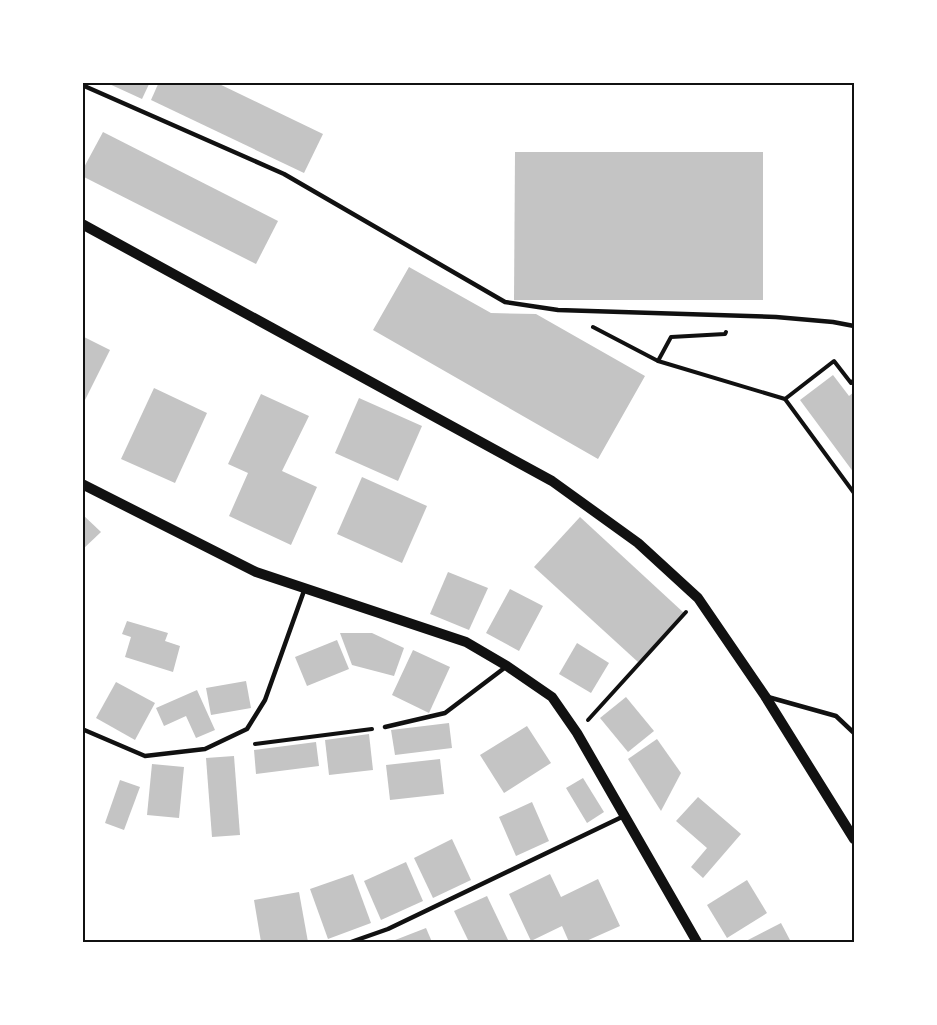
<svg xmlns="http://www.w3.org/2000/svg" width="937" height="1025" viewBox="0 0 937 1025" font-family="Commissioner,sans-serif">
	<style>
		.building { fill: #c4c4c4 }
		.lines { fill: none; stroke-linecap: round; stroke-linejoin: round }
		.path { stroke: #111; stroke-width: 4 }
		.service { stroke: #111; stroke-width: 4.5 }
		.tertiary { stroke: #111; stroke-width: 10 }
		.neatline { fill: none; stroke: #111; stroke-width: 2 }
	</style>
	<rect width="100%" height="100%" fill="#fff"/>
	<g class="building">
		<path d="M 105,82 L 150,82 L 142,99 Z"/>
		<path d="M 159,82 L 215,82 L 323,134 L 304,173 L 151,100 Z"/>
		<path d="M 103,132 L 278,221 L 256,264 L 82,176 L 82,171 Z"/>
		<path d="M 515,152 L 763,152 L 763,300 L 514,300 Z"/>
		<path d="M 409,267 L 491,313 L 536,314 L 645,376 L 598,459 L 373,330 Z"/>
		<path d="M 82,336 L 110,350 L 82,406 Z"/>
		<path d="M 833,375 L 849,396 L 854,392 L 854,473 L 800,400 Z"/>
		<path d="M 154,388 L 207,413 L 175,483 L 121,459 Z"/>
		<path d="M 261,394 L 309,416 L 282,471 L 317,487 L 291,545 L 229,516 L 248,473 L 228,464 Z"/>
		<path d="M 359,398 L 422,426 L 398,481 L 335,453 Z"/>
		<path d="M 362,477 L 427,506 L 402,563 L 337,534 Z"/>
		<path d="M 82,514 L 101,532 L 82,550 Z"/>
		<path d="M 580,517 L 684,613 L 638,662 L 534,567 Z"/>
		<path d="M 448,572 L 488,588 L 469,630 L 430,614 Z"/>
		<path d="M 510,589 L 543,606 L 519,651 L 486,633 Z"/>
		<path d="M 127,621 L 168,633 L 165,641 L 180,646 L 173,672 L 125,657 L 131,637 L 122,634 Z"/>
		<path d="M 340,633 L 372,633 L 404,648 L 394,676 L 352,665 Z"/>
		<path d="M 337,640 L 349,669 L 307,686 L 295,657 Z"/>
		<path d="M 577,643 L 609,663 L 591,693 L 559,674 Z"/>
		<path d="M 413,650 L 450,667 L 429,713 L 392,695 Z"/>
		<path d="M 246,681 L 251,708 L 211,715 L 206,688 Z"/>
		<path d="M 116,682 L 155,703 L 135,740 L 96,718 Z"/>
		<path d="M 197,690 L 215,730 L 196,738 L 186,716 L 164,726 L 156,708 Z"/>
		<path d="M 626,697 L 654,731 L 628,752 L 600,718 Z"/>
		<path d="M 449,723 L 452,748 L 395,755 L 391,730 Z"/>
		<path d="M 527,726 L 551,763 L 504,793 L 480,755 Z"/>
		<path d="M 369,734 L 373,770 L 329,775 L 325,740 Z"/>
		<path d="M 657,739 L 681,773 L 661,811 L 628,759 Z"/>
		<path d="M 316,742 L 319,766 L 256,774 L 254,750 Z"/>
		<path d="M 234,756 L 240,835 L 212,837 L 206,758 Z"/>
		<path d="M 440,759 L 444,794 L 390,800 L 386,765 Z"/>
		<path d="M 152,764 L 184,767 L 179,818 L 147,815 Z"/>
		<path d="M 583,778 L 604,812 L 587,823 L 566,788 Z"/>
		<path d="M 120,780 L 140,787 L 124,830 L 105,823 Z"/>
		<path d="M 698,797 L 741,834 L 703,878 L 691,867 L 707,848 L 676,821 Z"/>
		<path d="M 532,802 L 549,841 L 516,856 L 499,817 Z"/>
		<path d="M 452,839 L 471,880 L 433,898 L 414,858 Z"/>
		<path d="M 406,862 L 423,901 L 381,920 L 364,881 Z"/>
		<path d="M 353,874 L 371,923 L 328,939 L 310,889 Z"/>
		<path d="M 550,874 L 561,897 L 598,879 L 620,926 L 584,942 L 569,942 L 562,926 L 531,941 L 509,894 Z"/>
		<path d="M 747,880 L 767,913 L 727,938 L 707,905 Z"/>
		<path d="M 299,892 L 308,942 L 261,942 L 254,900 Z"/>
		<path d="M 487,896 L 509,942 L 469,942 L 454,911 Z"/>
		<path d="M 781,923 L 791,942 L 744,942 Z"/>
		<path d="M 426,928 L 432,942 L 390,942 Z"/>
	</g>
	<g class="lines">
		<g class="path">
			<path d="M 593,327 L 658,361 L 785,399 L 854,493"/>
			<path d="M 658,361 L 671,337 L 725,334 L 726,332"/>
			<path d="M 785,399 L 834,361 L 851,383 L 854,380"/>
			<path d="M 588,720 L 686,612"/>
			<path d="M 255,744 L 372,729"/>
		</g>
		<g class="service">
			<path d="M 82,85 L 284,174 L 505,302 L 558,310 L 776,317 L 833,322 L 854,326"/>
			<path d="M 768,697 L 836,716 L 854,733"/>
			<path d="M 385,727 L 445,713 L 507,666"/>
			<path d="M 82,729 L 145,756 L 205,749 L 247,729 L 265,700 L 305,588"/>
			<path d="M 351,942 L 388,929 L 624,816"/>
		</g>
		<g class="tertiary">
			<path d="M 82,224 L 552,481 L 638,543 L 698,598 L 765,696 L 854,839"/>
			<path d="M 82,484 L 256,572 L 466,642 L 507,666 L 552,697 L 577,733 L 697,942"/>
		</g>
	</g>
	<rect width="937" height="1025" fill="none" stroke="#ffffff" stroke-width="168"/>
	<rect x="84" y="84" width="769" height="857" class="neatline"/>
</svg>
